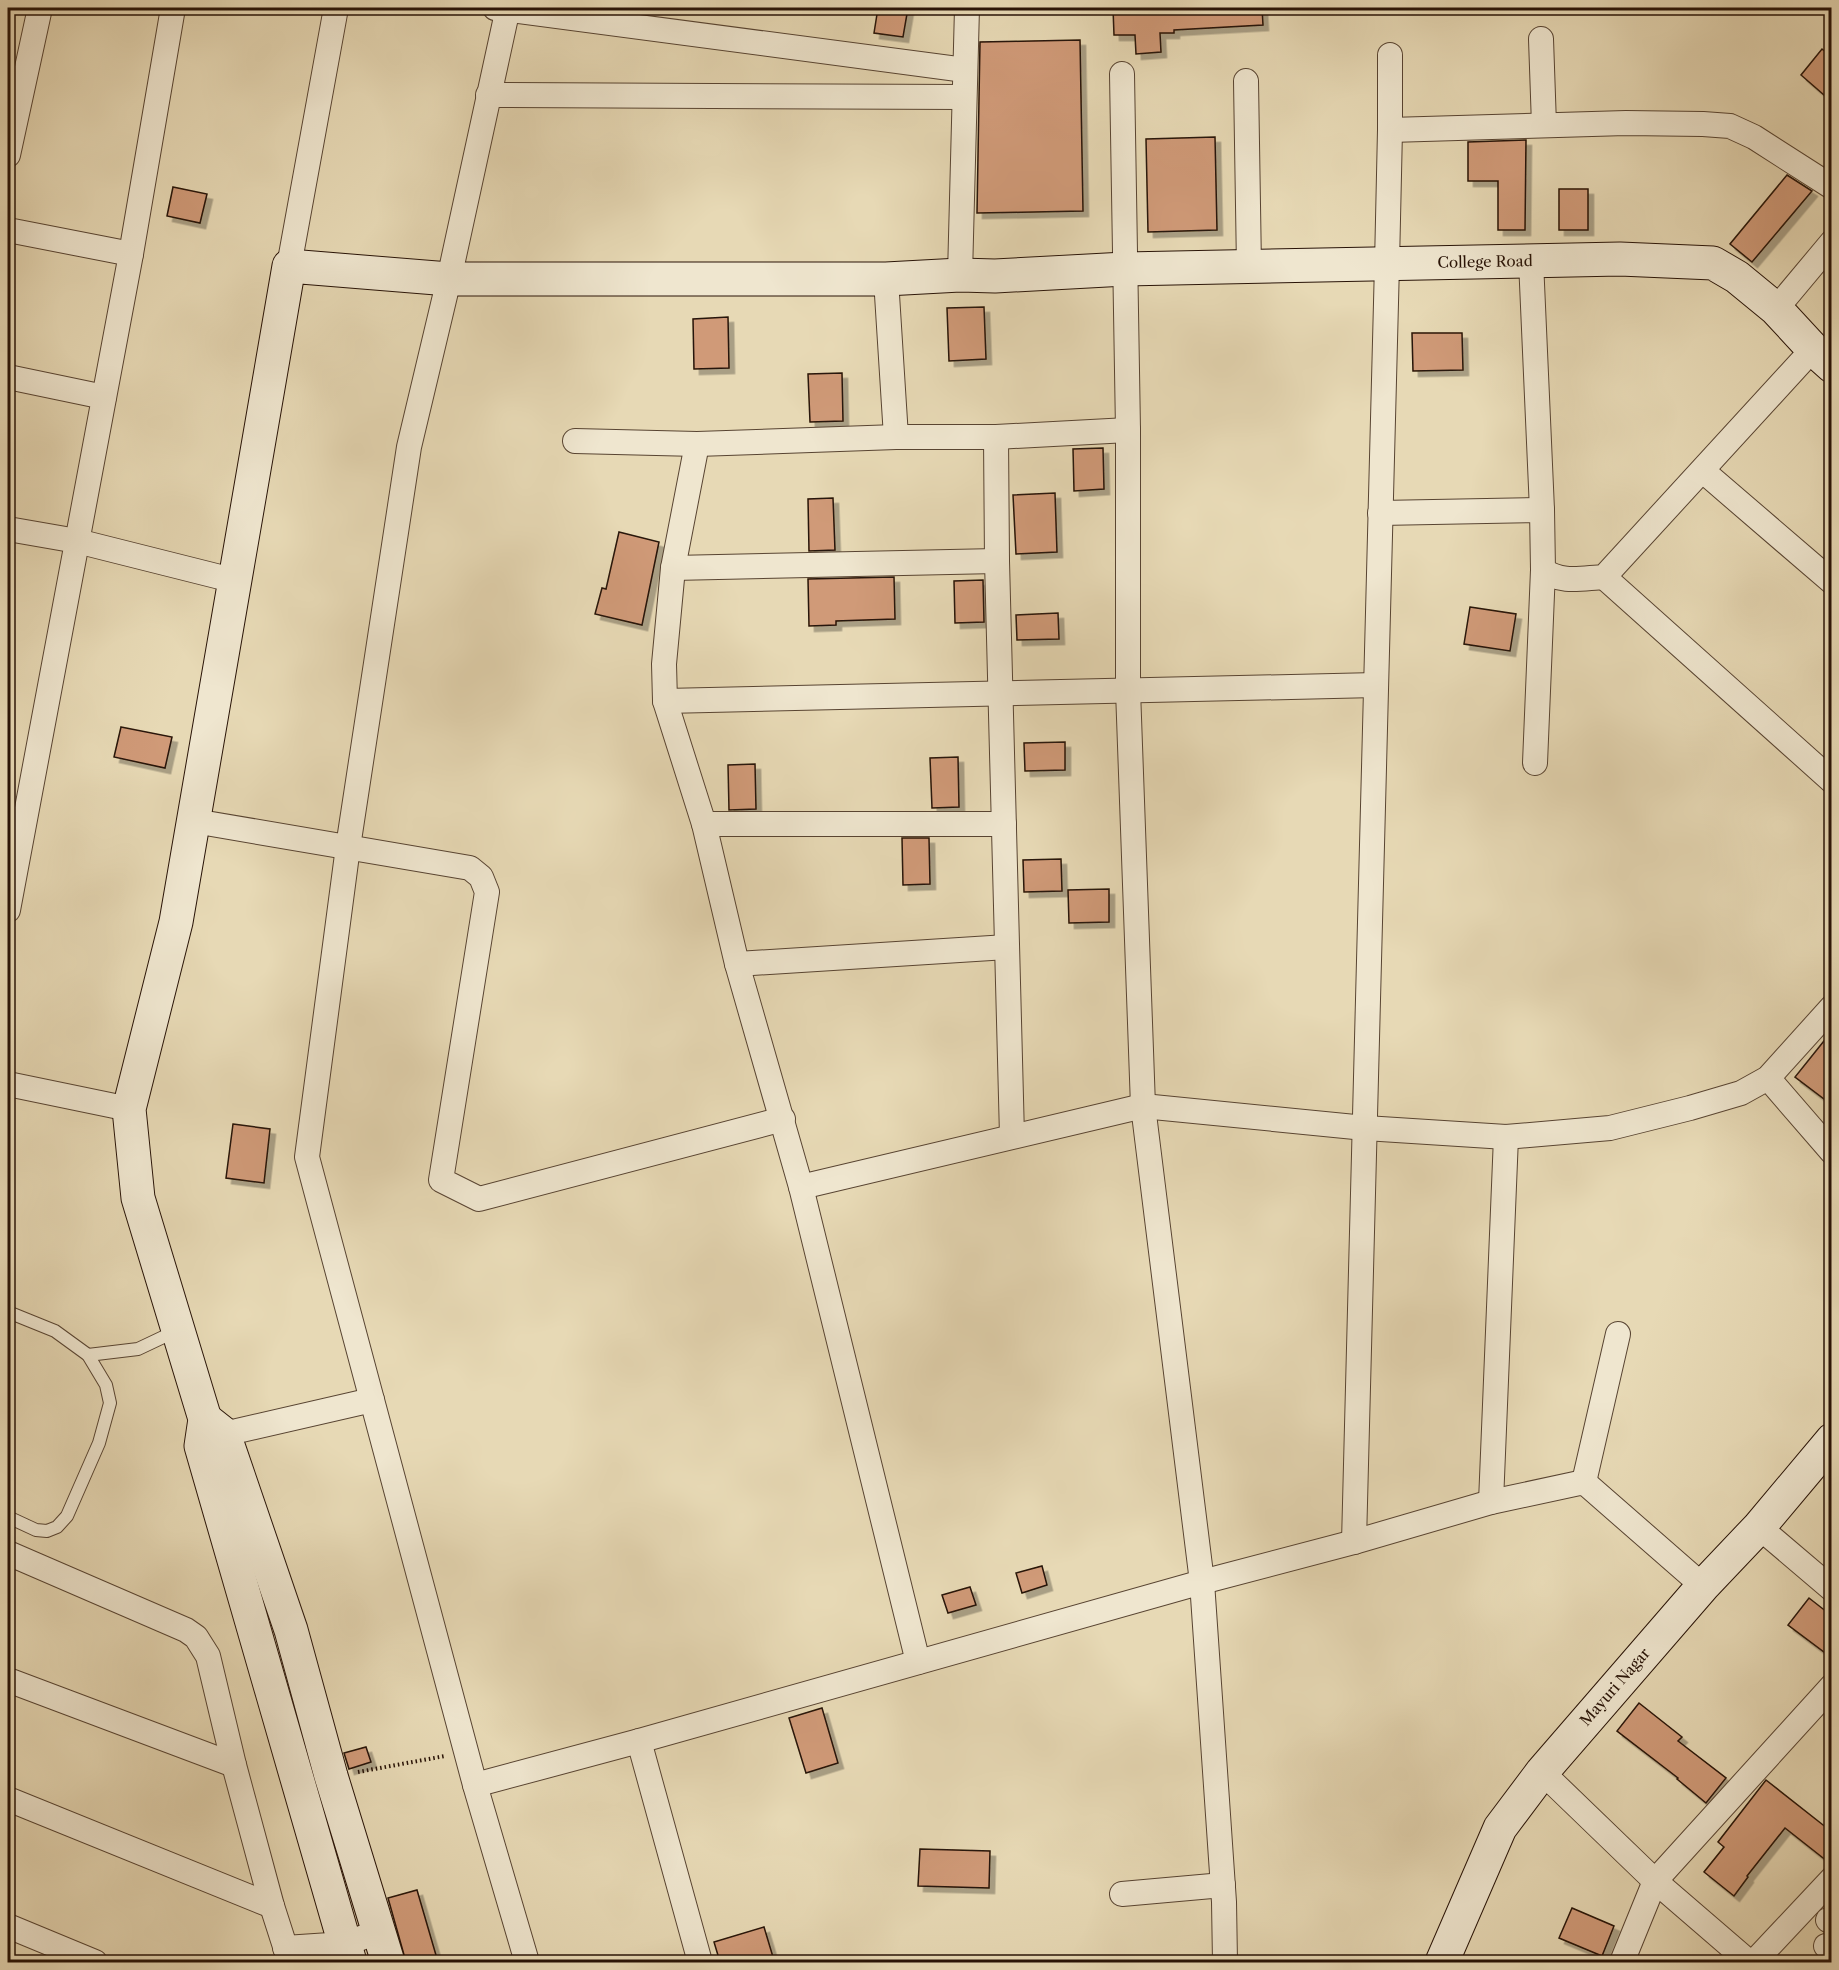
<svg xmlns="http://www.w3.org/2000/svg" width="1839" height="1970" viewBox="0 0 1839 1970" font-family="'Libre Caslon Text',serif">
	<style>
		.building { fill: #d09a78; stroke: #281307; stroke-width: 1.5; filter: url(#shadow) }
		.lines { fill: none; stroke-linecap: round; stroke-linejoin: round }
		.lane-casing { stroke: #584432; stroke-width: 14 }
		.street-casing { stroke: #584432; stroke-width: 26 }
		.secondary-casing { stroke: #281307; stroke-width: 35 }
		.path { stroke: #281307; stroke-width: 4; stroke-dasharray: 1.5 3; stroke-linecap: butt }
		.lane { stroke: #efe6cf; stroke-width: 12 }
		.street { stroke: #efe6cf; stroke-width: 24 }
		.secondary { stroke: #efe6cf; stroke-width: 33 }
		.labels { text-anchor: middle; stroke-width: 4.5; stroke-linejoin: round; paint-order: stroke }
		.street-label { font-size: 15px; fill: #281307; stroke: #efe6cf }
	</style>
	<defs>
		<filter id="shadow"><feDropShadow dx="5.5" dy="5.5" stdDeviation="0" flood-color="#0004"/></filter>
	</defs>
	<rect width="100%" height="100%" fill="#e7d9b5"/>
	<filter id="stains"><feTurbulence type="fractalNoise" baseFrequency=".00333" numOctaves="4"/><feColorMatrix values="0 0 0 0 .2 0 0 0 0 .09 0 0 0 0 .02 0 0 0 .5 -.17"/></filter>
	<radialGradient id="worn" r=".72"><stop offset=".6" stop-color="#630" stop-opacity="0"/><stop offset="1" stop-color="#630" stop-opacity=".3"/></radialGradient>
	<g class="building">
		<path d="M 878,8 L 908,8 L 903,37 L 874,33 Z"/>
		<path d="M 1113,8 L 1262,8 L 1263,25 L 1174,30 L 1174,33 L 1160,33 L 1161,52 L 1136,54 L 1135,35 L 1114,35 Z"/>
		<path d="M 1080,40 L 1083,211 L 977,213 L 980,42 Z"/>
		<path d="M 1822,49 L 1832,57 L 1832,86 L 1824,95 L 1801,75 Z"/>
		<path d="M 1215,137 L 1217,230 L 1148,232 L 1146,139 Z"/>
		<path d="M 1526,140 L 1525,230 L 1498,230 L 1498,181 L 1468,181 L 1468,142 Z"/>
		<path d="M 1787,175 L 1812,191 L 1752,262 L 1730,244 Z"/>
		<path d="M 173,187 L 207,194 L 200,223 L 167,216 Z"/>
		<rect x="1559" y="189" width="29" height="41"/>
		<path d="M 984,307 L 986,359 L 949,361 L 947,308 Z"/>
		<path d="M 728,317 L 729,368 L 694,369 L 693,319 Z"/>
		<path d="M 1412,333 L 1462,333 L 1463,370 L 1413,371 Z"/>
		<path d="M 842,373 L 843,421 L 810,422 L 808,374 Z"/>
		<path d="M 1103,448 L 1104,489 L 1074,491 L 1073,449 Z"/>
		<path d="M 1055,493 L 1057,552 L 1016,554 L 1013,495 Z"/>
		<path d="M 833,498 L 835,550 L 809,551 L 808,499 Z"/>
		<path d="M 619,532 L 659,542 L 642,625 L 595,614 L 602,588 L 606,589 Z"/>
		<path d="M 894,577 L 895,619 L 836,621 L 836,625 L 809,626 L 808,579 Z"/>
		<path d="M 983,580 L 984,622 L 955,623 L 954,581 Z"/>
		<path d="M 1470,607 L 1516,614 L 1510,651 L 1464,644 Z"/>
		<path d="M 1058,613 L 1059,639 L 1017,640 L 1016,615 Z"/>
		<path d="M 121,727 L 172,737 L 165,768 L 114,757 Z"/>
		<path d="M 1065,742 L 1065,770 L 1025,771 L 1024,743 Z"/>
		<path d="M 958,757 L 959,807 L 932,808 L 930,758 Z"/>
		<path d="M 755,764 L 756,809 L 729,810 L 728,765 Z"/>
		<path d="M 902,838 L 929,838 L 930,884 L 903,885 Z"/>
		<path d="M 1061,859 L 1062,891 L 1024,892 L 1023,860 Z"/>
		<path d="M 1109,889 L 1109,922 L 1069,923 L 1068,890 Z"/>
		<path d="M 1832,1031 L 1832,1105 L 1795,1077 Z"/>
		<path d="M 233,1124 L 270,1129 L 264,1183 L 226,1178 Z"/>
		<path d="M 1042,1566 L 1047,1585 L 1022,1593 L 1016,1573 Z"/>
		<path d="M 970,1587 L 976,1605 L 948,1613 L 942,1595 Z"/>
		<path d="M 1809,1598 L 1832,1616 L 1832,1658 L 1788,1625 Z"/>
		<path d="M 1639,1703 L 1682,1737 L 1678,1741 L 1726,1778 L 1706,1803 L 1677,1779 L 1678,1778 L 1617,1731 Z"/>
		<path d="M 822,1708 L 838,1763 L 806,1773 L 789,1718 Z"/>
		<path d="M 366,1747 L 371,1762 L 349,1769 L 344,1753 Z"/>
		<path d="M 1766,1780 L 1832,1832 L 1832,1865 L 1785,1828 L 1747,1876 L 1748,1877 L 1734,1896 L 1704,1872 L 1724,1847 L 1718,1842 Z"/>
		<path d="M 920,1849 L 990,1851 L 989,1888 L 918,1886 Z"/>
		<path d="M 417,1890 L 438,1962 L 406,1962 L 388,1898 Z"/>
		<path d="M 1572,1908 L 1614,1926 L 1602,1956 L 1559,1938 Z"/>
		<path d="M 764,1927 L 773,1957 L 756,1962 L 720,1962 L 714,1942 Z"/>
	</g>
	<g class="lines">
		<g class="lane-casing">
			<g id="lane">
				<path d="M 8,1312 L 55,1331 L 88,1355 L 106,1385 L 110,1403 L 99,1443 L 67,1516 L 57,1527 L 47,1531 L 36,1530 L 8,1517"/>
				<path d="M 88,1355 L 138,1349 L 176,1331"/>
			</g>
		</g>
		<g class="street-casing">
			<g id="street">
				<path d="M 495,8 L 965,70"/>
				<path d="M 508,8 L 449,279 L 409,447 L 348,847 L 307,1157 L 475,1785 L 527,1962"/>
				<path d="M 1541,39 L 1544,125"/>
				<path d="M 1122,74 L 1128,430 L 1128,690 L 1143,1106 L 1202,1582 L 1224,1902 L 1225,1962"/>
				<path d="M 1246,81 L 1249,267"/>
				<path d="M 488,95 L 964,97"/>
				<path d="M 1390,130 L 1626,123 L 1703,124 L 1730,126 L 1754,137 L 1832,187"/>
				<path d="M 8,155 L 40,8"/>
				<path d="M 8,230 L 131,254"/>
				<path d="M 1531,261 L 1542,510"/>
				<path d="M 289,266 L 336,8"/>
				<path d="M 960,275 L 967,8"/>
				<path d="M 886,279 L 896,437"/>
				<path d="M 1776,309 L 1832,242"/>
				<path d="M 8,377 L 104,397"/>
				<path d="M 996,437 L 997,561 L 1012,1136"/>
				<path d="M 575,441 L 697,444 L 896,437 L 996,437 L 1128,430"/>
				<path d="M 697,444 L 673,568 L 664,664 L 665,701 L 704,824 L 737,964 L 801,1187 L 918,1662"/>
				<path d="M 1703,471 L 1832,582"/>
				<path d="M 1380,513 L 1542,510 L 1543,570 C 1562,584 1582,578 1604,577 L 1813,349"/>
				<path d="M 8,529 L 77,541 L 236,581"/>
				<path d="M 673,568 L 997,561"/>
				<path d="M 1604,577 L 1832,781"/>
				<path d="M 665,701 L 1376,685"/>
				<path d="M 1535,763 L 1543,570"/>
				<path d="M 194,821 L 470,868 L 481,877 L 487,892 L 441,1180 L 479,1199 L 783,1119"/>
				<path d="M 704,824 L 1004,824"/>
				<path d="M 8,910 L 131,254 L 173,8"/>
				<path d="M 737,964 L 1007,947"/>
				<path d="M 1768,1078 L 1832,1152"/>
				<path d="M 8,1084 L 129,1109"/>
				<path d="M 801,1187 L 1143,1106 L 1365,1128 L 1506,1137 L 1610,1128 L 1690,1108 L 1741,1093 L 1768,1078 L 1832,1007"/>
				<path d="M 211,1441 L 224,1434 L 372,1400"/>
				<path d="M 1584,1482 L 1618,1334"/>
				<path d="M 1491,1502 L 1506,1137"/>
				<path d="M 1759,1527 L 1832,1589"/>
				<path d="M 1354,1542 L 1387,264 L 1390,130 L 1390,55"/>
				<path d="M 8,1553 L 186,1630 L 196,1637 L 208,1656 L 234,1765 L 272,1906 L 290,1962"/>
				<path d="M 8,1680 L 234,1765"/>
				<path d="M 639,1741 L 700,1962"/>
				<path d="M 1542,1772 L 1655,1881 L 1749,1962"/>
				<path d="M 475,1785 L 639,1741 L 1202,1582 L 1354,1542 L 1491,1502 L 1584,1482 L 1703,1586"/>
				<path d="M 8,1799 L 272,1906"/>
				<path d="M 1122,1894 L 1223,1885"/>
				<path d="M 1828,1920 L 1832,1922"/>
				<path d="M 8,1926 L 95,1962"/>
				<path d="M 1826,1946 L 1832,1948"/>
				<path d="M 285,1948 L 345,1944 L 380,1931"/>
				<path d="M 1622,1962 L 1655,1881 L 1832,1686"/>
				<path d="M 1754,1962 L 1832,1879"/>
			</g>
		</g>
		<g class="secondary-casing">
			<g id="secondary">
				<path d="M 205,1419 L 224,1434 L 291,1630 L 331,1776 L 388,1962"/>
				<path d="M 350,1962 L 201,1446 L 205,1419 L 138,1198 L 129,1109 L 176,922 L 289,266 L 449,279 L 886,279 L 960,275 L 995,276 L 1125,269 L 1620,259 L 1713,263 L 1737,277 L 1776,309 L 1813,349 L 1832,366"/>
				<path d="M 1442,1962 L 1500,1828 L 1542,1772 L 1703,1586 L 1759,1527 L 1832,1440"/>
			</g>
		</g>
		<path class="path" d="M 358,1772 L 445,1756"/>
		<use href="#lane" class="lane"/>
		<use href="#street" class="street"/>
		<use href="#secondary" class="secondary"/>
	</g>
	<g class="labels">
		<g class="street-label">
			<text transform="translate(1485 262) rotate(-1)" y="5">College Road</text>
			<text transform="translate(1615 1687) rotate(-49)" y="5">Mayuri Nagar</text>
		</g>
	</g>
	<rect width="1839" height="1970" fill="none" stroke="#e7d9b5" stroke-width="30"/>
	<rect x="9" y="9" width="1821" height="1952" fill="none" stroke="#281307" stroke-width="3"/>
	<rect x="15" y="15" width="1809" height="1940" fill="none" stroke="#281307" stroke-width="1.5"/>
	<rect width="100%" height="100%" filter="url(#stains)"/>
	<rect width="100%" height="100%" fill="url(#worn)"/>
</svg>
